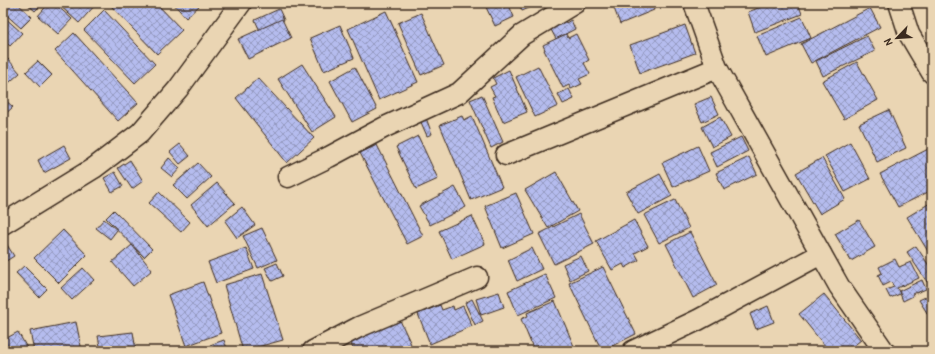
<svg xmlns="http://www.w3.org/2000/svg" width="935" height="354" viewBox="0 0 935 354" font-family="'Patrick Hand',sans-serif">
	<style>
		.building { fill: url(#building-cross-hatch); stroke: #3b2a1e }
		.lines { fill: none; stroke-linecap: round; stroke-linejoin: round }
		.minor-casing { stroke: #3b2a1e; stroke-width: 23 }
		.minor { stroke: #ead5b3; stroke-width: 20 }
	</style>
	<defs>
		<pattern id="building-cross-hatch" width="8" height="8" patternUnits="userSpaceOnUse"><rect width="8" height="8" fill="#b5bcee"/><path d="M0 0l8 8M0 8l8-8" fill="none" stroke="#9499c0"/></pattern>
	</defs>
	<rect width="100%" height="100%" fill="#ead5b3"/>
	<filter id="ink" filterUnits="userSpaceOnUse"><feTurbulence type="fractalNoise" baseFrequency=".025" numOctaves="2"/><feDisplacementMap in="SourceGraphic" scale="8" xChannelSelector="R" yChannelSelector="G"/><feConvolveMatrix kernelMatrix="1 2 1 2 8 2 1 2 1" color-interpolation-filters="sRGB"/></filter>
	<g filter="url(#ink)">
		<g class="building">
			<path d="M 3,3 L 17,3 L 32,17 L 21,28 L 3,12 Z"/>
			<path d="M 26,3 L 43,3 L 35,11 Z"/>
			<path d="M 49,3 L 54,3 L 72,19 L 58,34 L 38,16 Z"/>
			<path d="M 57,3 L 97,3 L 79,23 Z"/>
			<path d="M 114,3 L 156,3 L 182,30 L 157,54 L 111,6 Z"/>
			<path d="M 173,3 L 199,3 L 200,5 L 186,18 Z"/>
			<path d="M 484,3 L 508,3 L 514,17 L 495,26 Z"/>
			<path d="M 519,3 L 541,3 L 522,11 Z"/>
			<path d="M 612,3 L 652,3 L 654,10 L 620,24 Z"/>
			<path d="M 771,3 L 798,3 L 802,14 L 755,32 L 748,12 Z"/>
			<path d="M 870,8 L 880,27 L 811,63 L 801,44 Z"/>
			<path d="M 279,9 L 284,20 L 260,31 L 255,20 Z"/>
			<path d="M 104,10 L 155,64 L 135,83 L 84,30 Z"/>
			<path d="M 386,11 L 418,82 L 379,100 L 348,29 Z"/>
			<path d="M 421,13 L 444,65 L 421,75 L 398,23 Z"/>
			<path d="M 3,16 L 22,33 L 10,46 L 3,40 Z"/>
			<path d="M 802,17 L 811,38 L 766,57 L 757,36 Z"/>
			<path d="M 282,19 L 291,38 L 248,59 L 238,39 Z"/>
			<path d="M 564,19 L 566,23 L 571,20 L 575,29 L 556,39 L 549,26 Z"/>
			<path d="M 340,25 L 354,58 L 324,71 L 310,38 Z"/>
			<path d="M 685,25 L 695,53 L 640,73 L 630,45 Z"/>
			<path d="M 74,33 L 138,103 L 118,121 L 55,51 Z"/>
			<path d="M 566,34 L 568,38 L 576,34 L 589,60 L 584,63 L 590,74 L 579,79 L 582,84 L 571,89 L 569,85 L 563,88 L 544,50 L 545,50 L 543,45 Z"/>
			<path d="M 867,36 L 875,51 L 823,76 L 816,61 Z"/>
			<path d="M 8,59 L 20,73 L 3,88 L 3,64 Z"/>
			<path d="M 38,61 L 52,75 L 40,87 L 26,72 Z"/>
			<path d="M 857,62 L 878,100 L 844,119 L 822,81 Z"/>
			<path d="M 302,64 L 336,117 L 312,132 L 278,79 Z"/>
			<path d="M 538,66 L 558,106 L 535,117 L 516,77 Z"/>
			<path d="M 355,67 L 377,109 L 352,122 L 330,81 Z"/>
			<path d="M 509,70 L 527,112 L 503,122 L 492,97 L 495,96 L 490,87 L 496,84 L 493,78 Z"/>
			<path d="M 258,78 L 314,138 L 287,163 L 236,98 Z"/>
			<path d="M 569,89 L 574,99 L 563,104 L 558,94 Z"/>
			<path d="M 482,95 L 503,142 L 491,148 L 470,100 Z"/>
			<path d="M 711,97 L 719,114 L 702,122 L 694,104 Z"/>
			<path d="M 3,98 L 13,107 L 3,116 Z"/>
			<path d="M 889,110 L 906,148 L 877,162 L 859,124 Z"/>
			<path d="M 462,116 L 464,120 L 472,116 L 502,187 L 471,200 L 440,125 Z"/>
			<path d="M 720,117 L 731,137 L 712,147 L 702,127 Z"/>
			<path d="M 426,118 L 432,134 L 427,136 L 420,120 Z"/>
			<path d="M 418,136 L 438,179 L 416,189 L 396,147 Z"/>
			<path d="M 741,137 L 748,151 L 717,167 L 710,152 Z"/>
			<path d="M 850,142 L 870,179 L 845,192 L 825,156 Z"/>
			<path d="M 180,144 L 190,156 L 180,164 L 170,152 Z"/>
			<path d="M 64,145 L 71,158 L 44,173 L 38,160 Z"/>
			<path d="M 377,145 L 423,236 L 407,244 L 360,153 Z"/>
			<path d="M 698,146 L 709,171 L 673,187 L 662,163 Z"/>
			<path d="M 932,147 L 932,190 L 898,207 L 880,174 Z"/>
			<path d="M 749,157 L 757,174 L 724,190 L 716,173 Z"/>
			<path d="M 169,158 L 180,168 L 172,177 L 161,168 Z"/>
			<path d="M 822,158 L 845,199 L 820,214 L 796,173 Z"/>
			<path d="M 130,160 L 143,181 L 132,189 L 118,168 Z"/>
			<path d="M 198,163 L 211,177 L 187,199 L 173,185 Z"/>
			<path d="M 115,172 L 123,186 L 112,192 L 104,178 Z"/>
			<path d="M 556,172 L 578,211 L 548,228 L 525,190 Z"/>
			<path d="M 660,174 L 672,196 L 638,214 L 626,192 Z"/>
			<path d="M 217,183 L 235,203 L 208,226 L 191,205 Z"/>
			<path d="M 455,187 L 466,207 L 430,225 L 419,206 Z"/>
			<path d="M 159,192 L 190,222 L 181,232 L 149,203 Z"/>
			<path d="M 516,193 L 534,234 L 502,248 L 485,206 Z"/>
			<path d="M 675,200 L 689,228 L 659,243 L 644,215 Z"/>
			<path d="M 930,203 L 932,207 L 932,251 L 929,253 L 907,217 Z"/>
			<path d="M 242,207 L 255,225 L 237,238 L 225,221 Z"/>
			<path d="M 114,210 L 152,249 L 144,257 L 106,218 Z"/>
			<path d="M 579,214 L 594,244 L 554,264 L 539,234 Z"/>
			<path d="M 472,216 L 485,244 L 452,259 L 439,231 Z"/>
			<path d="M 104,219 L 117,230 L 110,239 L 96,228 Z"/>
			<path d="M 634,220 L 648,246 L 635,253 L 639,260 L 625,268 L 623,264 L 612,270 L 596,241 Z"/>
			<path d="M 859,220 L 875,247 L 851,261 L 835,234 Z"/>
			<path d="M 262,228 L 277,260 L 258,268 L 243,236 Z"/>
			<path d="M 63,230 L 87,255 L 59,283 L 34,258 Z"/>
			<path d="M 690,232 L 717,285 L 693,298 L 666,244 Z"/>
			<path d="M 4,240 L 14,256 L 3,263 L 3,241 Z"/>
			<path d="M 132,245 L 152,270 L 133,286 L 112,262 Z"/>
			<path d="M 916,246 L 932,270 L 932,278 L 927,282 L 907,252 Z"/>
			<path d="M 246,248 L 254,269 L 216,283 L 208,262 Z"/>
			<path d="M 532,248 L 542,269 L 517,281 L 508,260 Z"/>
			<path d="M 581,256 L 588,271 L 570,280 L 563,264 Z"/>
			<path d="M 895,259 L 899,267 L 911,262 L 919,278 L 897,288 L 900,294 L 890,298 L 886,290 L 894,287 L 891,282 L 883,286 L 878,275 L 882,273 L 879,267 Z"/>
			<path d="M 277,263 L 283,276 L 272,281 L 265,268 Z"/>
			<path d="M 24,266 L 47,289 L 39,297 L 16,273 Z"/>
			<path d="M 603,267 L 636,334 L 602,351 L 569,283 Z"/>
			<path d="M 83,268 L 94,280 L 72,300 L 61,288 Z"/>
			<path d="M 262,274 L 283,340 L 243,351 L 224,285 Z"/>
			<path d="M 545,274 L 556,298 L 518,315 L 508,291 Z"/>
			<path d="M 922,280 L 926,289 L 916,293 L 916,292 L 912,294 L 913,296 L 903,301 L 899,291 Z"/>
			<path d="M 203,282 L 221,333 L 186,346 L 168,295 Z"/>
			<path d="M 499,292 L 504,307 L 481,315 L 476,299 Z"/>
			<path d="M 824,294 L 861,340 L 847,351 L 829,351 L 799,314 Z"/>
			<path d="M 932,294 L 932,321 L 919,300 Z"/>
			<path d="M 472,299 L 483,321 L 475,325 L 465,303 Z"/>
			<path d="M 555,301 L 576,351 L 543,351 L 541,345 L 533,348 L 521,319 L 528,316 L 527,313 Z"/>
			<path d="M 440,305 L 442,310 L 453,306 L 454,310 L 463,306 L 472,326 L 430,344 L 418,314 Z"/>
			<path d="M 768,306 L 774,322 L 756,329 L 750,314 Z"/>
			<path d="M 398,316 L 411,344 L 396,351 L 354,351 L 349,339 Z"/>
			<path d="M 76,322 L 82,351 L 34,351 L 30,331 Z"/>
			<path d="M 18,332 L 27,348 L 21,351 L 3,351 L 3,340 Z"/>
			<path d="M 133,332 L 136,351 L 101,351 L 98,336 Z"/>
			<path d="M 224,340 L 228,351 L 212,351 L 210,345 Z"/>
			<path d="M 341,345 L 343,351 L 325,351 Z"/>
			<path d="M 859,346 L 863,351 L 852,351 Z"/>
			<path d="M 443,347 L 444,351 L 432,351 Z"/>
			<path d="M 707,347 L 710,351 L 699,351 Z"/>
			<path d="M 190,348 L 191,351 L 180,351 Z"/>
		</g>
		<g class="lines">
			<g class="minor-casing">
				<g id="minor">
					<path d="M 694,3 L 717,68 L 839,286 L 884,351"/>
					<path d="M 899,3 L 909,34 L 932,73"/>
					<path d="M 506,155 L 717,68"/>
					<path d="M 288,177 L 329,157 L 385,127 L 459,93 L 522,35 L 575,3"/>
					<path d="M 3,224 L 94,168 L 140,133 L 178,89 L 241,3"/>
					<path d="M 313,351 L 359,327 L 477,277"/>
					<path d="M 633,351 L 698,320 L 821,254"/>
				</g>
			</g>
			<use href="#minor" class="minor"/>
		</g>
	</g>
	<rect width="935" height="354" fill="none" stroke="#ead5b3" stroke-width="16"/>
	<rect x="8" y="8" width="919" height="338" fill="none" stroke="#3b2a1e" stroke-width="1.5" filter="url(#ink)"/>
	<g transform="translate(897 38) rotate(245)" stroke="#ead5b3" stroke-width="3" paint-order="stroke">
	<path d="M0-3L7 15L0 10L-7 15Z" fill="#3b2a1e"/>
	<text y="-6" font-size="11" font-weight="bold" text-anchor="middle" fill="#3b2a1e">N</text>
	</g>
</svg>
